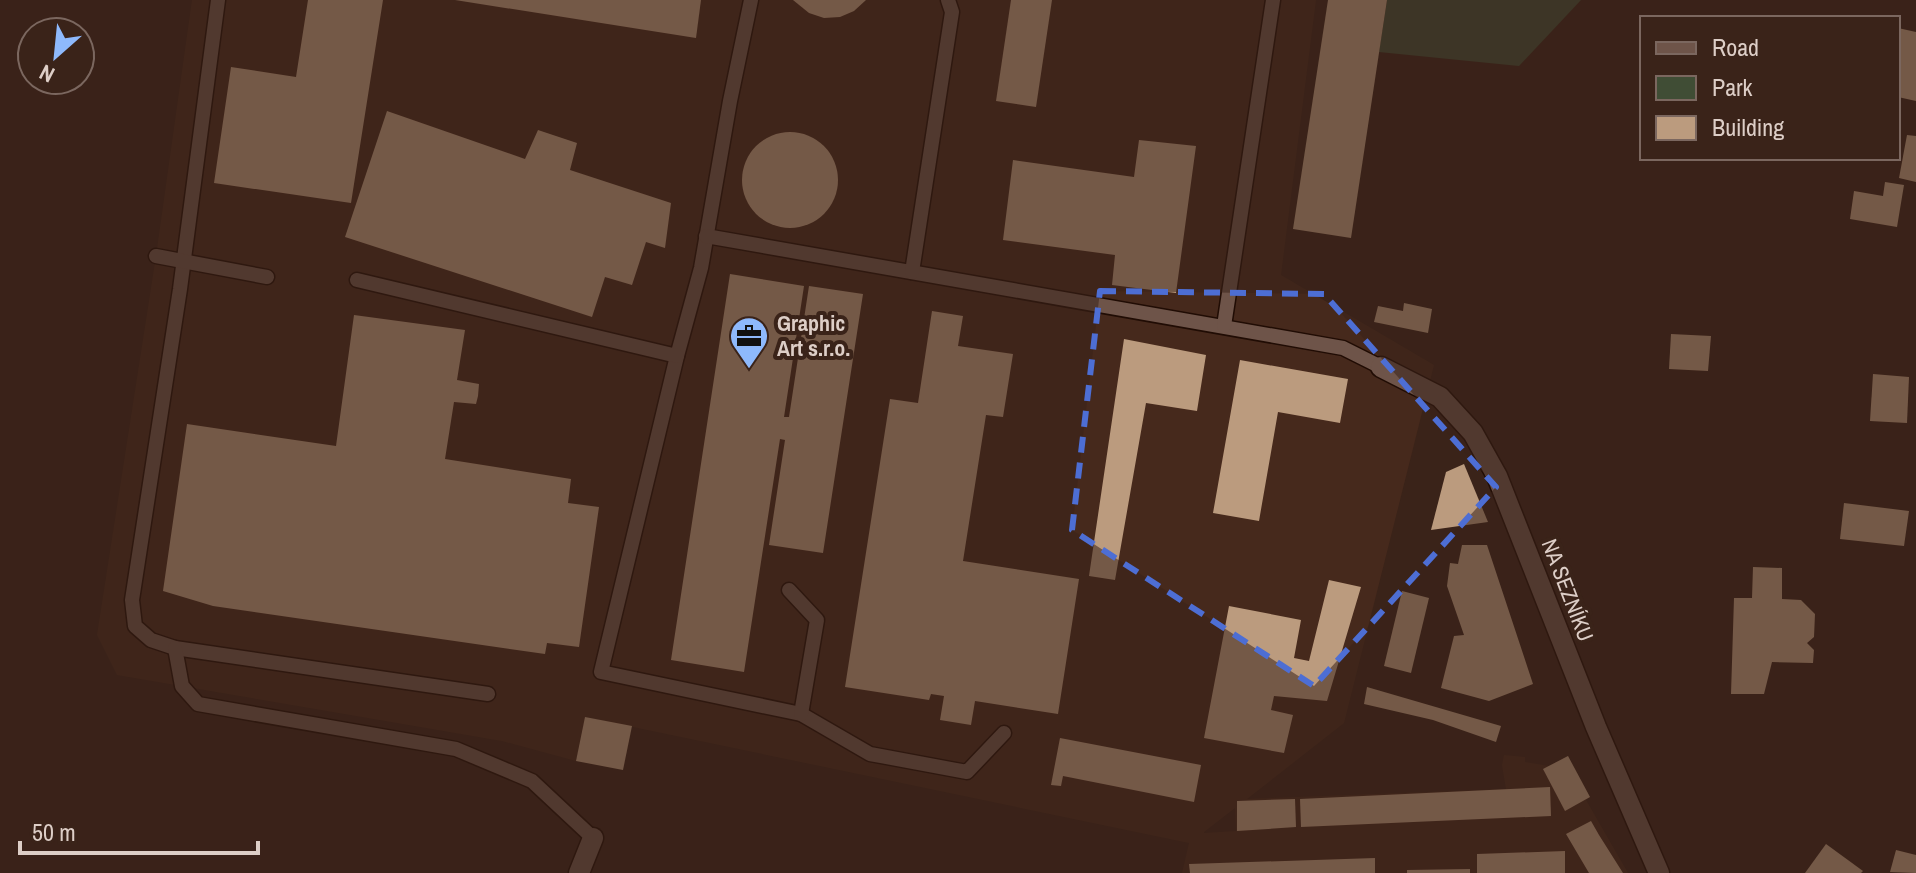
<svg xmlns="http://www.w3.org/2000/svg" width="1916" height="873" viewBox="0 0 1916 873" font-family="'Archivo Narrow',sans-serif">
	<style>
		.built { fill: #46291c; fill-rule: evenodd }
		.green { fill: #404d35 }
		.building { fill: #bb9b7e }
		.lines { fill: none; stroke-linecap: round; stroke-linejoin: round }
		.lane-casing { stroke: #200c04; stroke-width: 17 }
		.street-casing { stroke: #200c04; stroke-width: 23 }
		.lane { stroke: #6e5449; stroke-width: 14 }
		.street { stroke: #6e5449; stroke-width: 20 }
		.marked { fill: none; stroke: #4d6ed4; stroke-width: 6; stroke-dasharray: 16 10; stroke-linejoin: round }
		.labels { text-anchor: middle; stroke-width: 8; stroke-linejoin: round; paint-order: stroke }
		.poi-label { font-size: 22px; font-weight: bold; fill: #ddcec7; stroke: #3a2319; text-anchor: start }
		.street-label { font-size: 22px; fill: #ddcec7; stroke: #3a2319 }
	</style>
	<rect width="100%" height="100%" fill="#3a2319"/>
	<path class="built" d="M 192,0 L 1316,0 L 1281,275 L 1434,365 L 1344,723 L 1247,799 L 1506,789 L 1502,765 L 1504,755 L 1525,757 L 1525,762 L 1549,766 L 1568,756 L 1590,797 L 1586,800 L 1628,873 L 1182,873 L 1189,843 L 585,717 L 576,761 L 502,741 L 117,675 L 97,635 L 156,256 ZM 1235,808 L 1236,831 L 1204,833 L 1204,832 Z"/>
	<path class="green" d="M 1387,0 L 1581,0 L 1519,66 L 1379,52 Z"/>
	<g class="building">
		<path d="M 308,0 L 383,0 L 351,203 L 214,183 L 231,67 L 296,77 Z"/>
		<path d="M 455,0 L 701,0 L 696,38 Z"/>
		<path d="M 793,0 L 866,0 L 854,11 L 840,17 L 824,18 L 809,13 Z"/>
		<path d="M 1011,0 L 1052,0 L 1036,107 L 996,101 Z"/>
		<path d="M 1328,0 L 1387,0 L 1351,238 L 1293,229 Z"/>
		<path d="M 1898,28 L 1916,32 L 1916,101 L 1898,97 Z"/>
		<path d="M 387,111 L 525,159 L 538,130 L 577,143 L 570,170 L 671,203 L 665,248 L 646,242 L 632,285 L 605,277 L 592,317 L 345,237 Z"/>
		<circle cx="790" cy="180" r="48"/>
		<path d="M 1907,135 L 1916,136 L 1916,182 L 1899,178 Z"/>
		<path d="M 1139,140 L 1196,146 L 1176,293 L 1112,285 L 1115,255 L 1003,240 L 1013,160 L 1134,177 Z"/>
		<path d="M 1885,182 L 1904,185 L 1897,227 L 1850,219 L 1854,191 L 1883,196 Z"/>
		<path d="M 730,274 L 804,286 L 784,417 L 789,417 L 809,286 L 863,294 L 823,553 L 769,545 L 785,440 L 780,439 L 744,672 L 671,660 Z"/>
		<path d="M 1404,303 L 1432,309 L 1428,333 L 1374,322 L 1378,306 L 1403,311 Z"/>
		<path d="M 932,311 L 963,316 L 958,346 L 1013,354 L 1003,417 L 986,415 L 963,561 L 1079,579 L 1058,714 L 975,701 L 971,725 L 940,720 L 944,696 L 931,694 L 929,700 L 845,687 L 890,399 L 918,403 Z"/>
		<path d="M 354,315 L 465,330 L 457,380 L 479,384 L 478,396 L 476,404 L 454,402 L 445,459 L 571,479 L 568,503 L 599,507 L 579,647 L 547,643 L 545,654 L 213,606 L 163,591 L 187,424 L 336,446 Z"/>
		<path d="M 1671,334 L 1711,336 L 1708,371 L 1669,369 Z"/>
		<path d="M 1124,339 L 1206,355 L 1197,411 L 1146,403 L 1115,580 L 1089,576 Z"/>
		<path d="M 1240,360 L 1348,379 L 1340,423 L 1278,412 L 1259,521 L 1213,513 Z"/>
		<path d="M 1873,374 L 1909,377 L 1907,423 L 1870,421 Z"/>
		<path d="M 1464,464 L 1488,522 L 1431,530 L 1446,472 Z"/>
		<path d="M 1844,503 L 1909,511 L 1904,546 L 1840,539 Z"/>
		<path d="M 1462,545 L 1487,545 L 1533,684 L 1489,701 L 1441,688 L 1454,636 L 1464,635 L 1447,586 L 1450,563 L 1458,564 Z"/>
		<path d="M 1753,567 L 1782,568 L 1782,599 L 1801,600 L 1815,614 L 1814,637 L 1807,643 L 1814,650 L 1813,663 L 1772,662 L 1764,694 L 1731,694 L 1734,598 L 1752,598 Z"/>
		<path d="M 1329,580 L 1361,587 L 1327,701 L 1274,696 L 1271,710 L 1293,715 L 1284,753 L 1204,738 L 1229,606 L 1301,620 L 1294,658 L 1309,661 Z"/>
		<path d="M 1402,591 L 1429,598 L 1411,673 L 1384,666 Z"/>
		<path d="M 1367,687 L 1501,726 L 1496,742 L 1433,720 L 1364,704 Z"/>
		<path d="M 585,717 L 632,726 L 623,770 L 576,761 Z"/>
		<path d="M 1060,738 L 1201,765 L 1194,802 L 1063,776 L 1061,786 L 1051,785 Z"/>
		<path d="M 1568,756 L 1590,797 L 1565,811 L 1543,769 Z"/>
		<path d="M 1550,787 L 1551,816 L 1301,827 L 1300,799 Z"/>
		<path d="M 1295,799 L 1296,827 L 1237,831 L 1237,801 Z"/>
		<path d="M 1591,821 L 1599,835 L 1623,873 L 1589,873 L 1566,834 Z"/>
		<path d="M 1826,844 L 1863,871 L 1861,873 L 1805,873 Z"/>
		<path d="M 1896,850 L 1916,855 L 1916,873 L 1890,872 Z"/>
		<path d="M 1565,851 L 1565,873 L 1477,873 L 1477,854 Z"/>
		<path d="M 1375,858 L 1375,873 L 1190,873 L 1189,864 Z"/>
		<path d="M 1470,869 L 1470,873 L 1407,873 L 1407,870 Z"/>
	</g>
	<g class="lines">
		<g class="lane-casing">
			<g id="lane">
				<path d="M 218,0 L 180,289 L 132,600 L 135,626 L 151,640 L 175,648 L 488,694"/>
				<path d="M 751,0 L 730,101 L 701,268 L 677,356 L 601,672 L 801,714 L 870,754 L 967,772 L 1004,733"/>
				<path d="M 706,236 L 1343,348 L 1381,367"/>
				<path d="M 156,256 L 267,277"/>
				<path d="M 912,272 L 952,12 L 948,0"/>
				<path d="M 357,280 L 677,356"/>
				<path d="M 1224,326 L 1273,0"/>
				<path d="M 789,590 L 817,620 L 801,714"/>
				<path d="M 175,648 L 182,686 L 198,704 L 456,749 L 532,781 L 593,838"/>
			</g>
		</g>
		<g class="street-casing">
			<g id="street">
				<path d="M 1381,367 L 1440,397 L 1473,433 L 1497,476 L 1596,727 L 1659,873"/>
				<path d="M 579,873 L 593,838"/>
			</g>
		</g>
		<use href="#lane" class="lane"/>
		<use href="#street" class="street"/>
	</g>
	<path d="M0 0H1916V873H0ZM 1100,291 L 1324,294 L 1496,487 L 1314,686 L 1072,530 Z" fill="#3a2319" fill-opacity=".55" fill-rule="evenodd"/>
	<path class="marked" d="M 1100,291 L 1324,294 L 1496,487 L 1314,686 L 1072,530 Z"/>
	<defs>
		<g id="office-pin" transform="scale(2)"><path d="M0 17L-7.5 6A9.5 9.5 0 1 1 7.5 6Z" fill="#8eb9fc" stroke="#3a2319"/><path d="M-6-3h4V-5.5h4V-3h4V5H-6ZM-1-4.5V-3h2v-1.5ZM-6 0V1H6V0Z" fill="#111"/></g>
	</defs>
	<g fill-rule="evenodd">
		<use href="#office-pin" x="749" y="336"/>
	</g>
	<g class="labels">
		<g class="poi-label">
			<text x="777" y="331">Graphic<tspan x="777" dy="25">Art s.r.o.</tspan></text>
		</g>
		<g class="street-label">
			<text transform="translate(1568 590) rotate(69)" y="8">NA SEZNÍKU</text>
		</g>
	</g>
	<rect x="1640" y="16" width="260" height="144" fill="#3a2319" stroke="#7b675f" stroke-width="2"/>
	<rect x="1656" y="42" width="40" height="12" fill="#6e5449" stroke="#7b675f" stroke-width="2"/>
	<text x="1712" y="56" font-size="24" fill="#ddcec7">Road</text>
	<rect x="1656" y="76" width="40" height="24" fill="#404d35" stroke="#7b675f" stroke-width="2"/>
	<text x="1712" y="96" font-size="24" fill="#ddcec7">Park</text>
	<rect x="1656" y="116" width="40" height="24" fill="#bb9b7e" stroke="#7b675f" stroke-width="2"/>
	<text x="1712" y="136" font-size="24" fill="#ddcec7">Building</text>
	<g transform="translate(56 56) rotate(207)"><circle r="38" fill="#3a2319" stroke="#7b675f" stroke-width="2"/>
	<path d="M0-6L14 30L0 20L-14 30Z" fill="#8eb9fc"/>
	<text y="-12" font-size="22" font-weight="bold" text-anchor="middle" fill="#ddcec7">N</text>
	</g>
	<path d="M20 841v12h238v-12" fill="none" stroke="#ddcec7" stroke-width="4"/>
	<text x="32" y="841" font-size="24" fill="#ddcec7" stroke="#3a2319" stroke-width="6" paint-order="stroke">50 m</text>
</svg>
